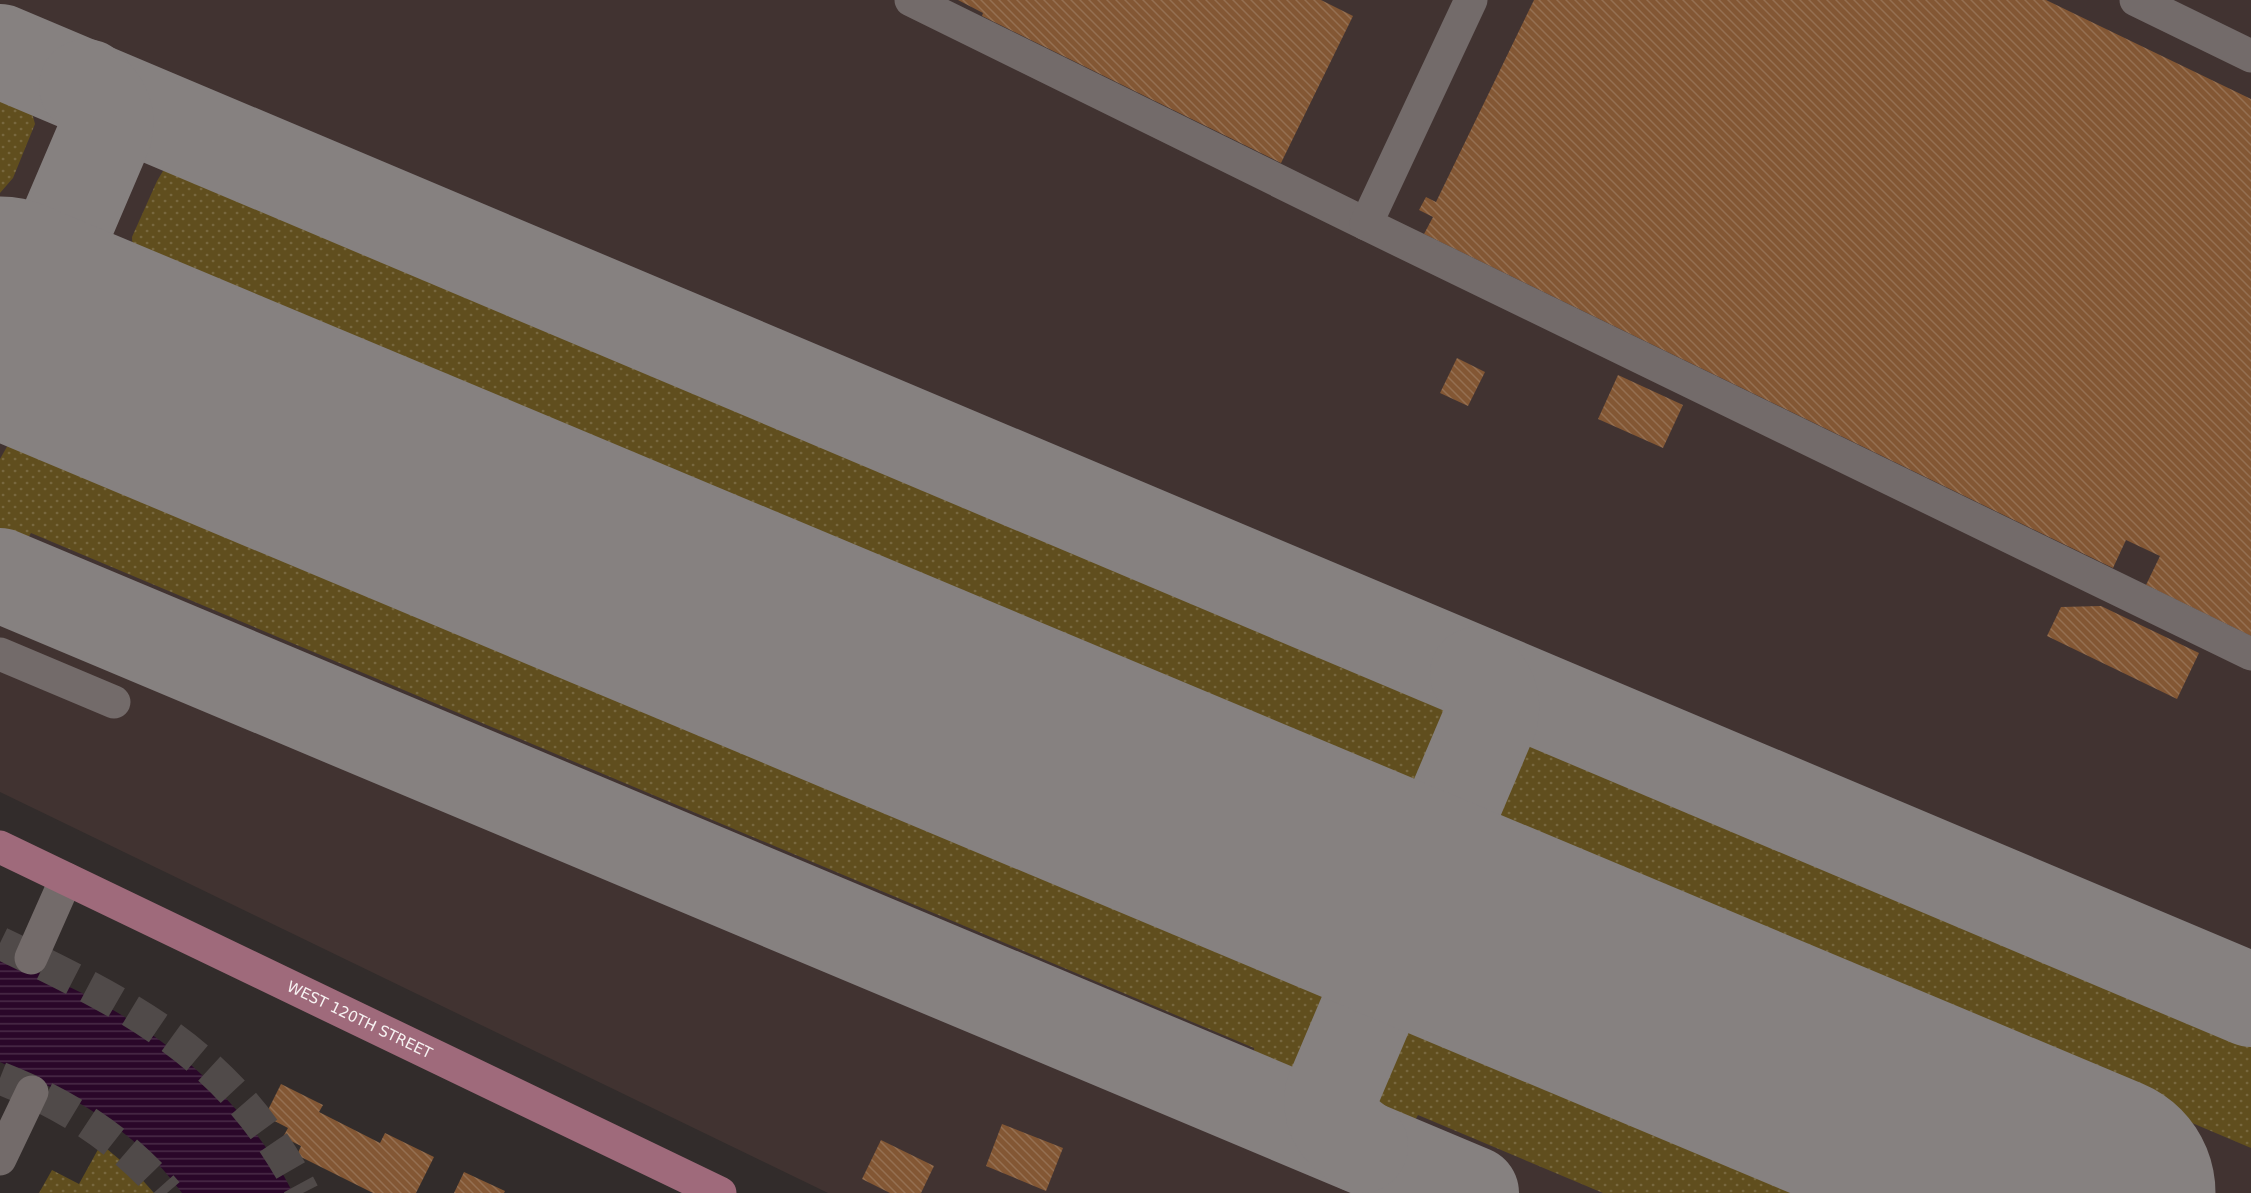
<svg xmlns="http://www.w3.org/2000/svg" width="2251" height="1193" viewBox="0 0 2251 1193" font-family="'DejaVu Sans',sans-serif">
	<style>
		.built { fill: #413331 }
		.green { fill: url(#green-dots) }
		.water { fill: url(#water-rules) }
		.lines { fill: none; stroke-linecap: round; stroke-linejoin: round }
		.taxiway { stroke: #868180; stroke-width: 94 }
		.runway { stroke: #868180; stroke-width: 237 }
		.building { fill: url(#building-back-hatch) }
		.minor-tunnel { stroke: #504a49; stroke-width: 33; stroke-dasharray: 33 16; stroke-linecap: butt }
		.minor { stroke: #736b6a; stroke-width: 33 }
		.major { stroke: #9f6a7b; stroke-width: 33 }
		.labels { text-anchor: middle; stroke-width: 6; stroke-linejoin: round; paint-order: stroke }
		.street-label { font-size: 15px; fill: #f7f2f2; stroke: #181515 }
	</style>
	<defs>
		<pattern id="green-dots" width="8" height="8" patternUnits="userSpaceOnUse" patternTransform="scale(1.5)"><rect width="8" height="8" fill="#604e1e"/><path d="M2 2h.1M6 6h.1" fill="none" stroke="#78683f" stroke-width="1.8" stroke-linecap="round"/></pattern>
		<pattern id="water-rules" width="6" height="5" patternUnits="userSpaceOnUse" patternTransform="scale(1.5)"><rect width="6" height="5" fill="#2a0729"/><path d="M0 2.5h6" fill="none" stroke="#4a2c48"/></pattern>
		<pattern id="building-back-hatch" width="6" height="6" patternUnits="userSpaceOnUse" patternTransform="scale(1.5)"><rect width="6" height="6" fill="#835734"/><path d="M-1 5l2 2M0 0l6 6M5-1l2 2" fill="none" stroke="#957052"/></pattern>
	</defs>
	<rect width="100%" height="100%" fill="#322c2b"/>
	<path class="built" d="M 0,0 L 2251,0 L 2251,1193 L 828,1193 L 0,792 Z"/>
	<g class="green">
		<path d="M 0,89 C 18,98 31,103 35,124 L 13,178 L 0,193 Z"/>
		<path d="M 177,167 L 197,170 L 1433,691 L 1443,697 L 1452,718 L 1427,780 L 1409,789 L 1390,788 L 155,268 C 141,261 132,254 132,237 L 157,181 L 163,171 Z"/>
		<path d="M 43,419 L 52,422 L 46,438 L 1314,971 L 1323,955 C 1334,962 1341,972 1342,985 C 1343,1003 1312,1061 1295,1067 C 1282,1072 1267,1066 1255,1060 L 1254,1048 L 31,533 L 24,545 L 0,530 L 0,459 L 18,427 Z"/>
		<path d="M 1545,736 L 2251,1033 L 2251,1148 L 1502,830 L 1491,818 C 1489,803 1508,755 1519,744 C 1525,737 1536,737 1545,736 Z"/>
		<path d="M 1424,999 L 1432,999 L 1443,1004 L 1438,1021 L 1846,1193 L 1603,1193 L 1418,1115 L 1412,1126 C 1392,1119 1371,1103 1374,1079 C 1385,1048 1391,1012 1424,999 Z"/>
		<path d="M 101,1144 L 138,1175 L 154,1193 L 39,1193 L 52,1170 L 79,1184 Z"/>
	</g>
	<path class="water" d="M 0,954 C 36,972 73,987 108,1007 C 185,1051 253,1113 293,1193 L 182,1193 C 134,1127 70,1096 0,1062 Z"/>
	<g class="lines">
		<g class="taxiway">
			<path d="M 0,51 L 2251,1000"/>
			<path d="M 66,226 C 39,289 59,315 105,359"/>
			<path d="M 0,380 L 105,134 C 110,113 102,101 86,86"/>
			<path d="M 0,575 L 1472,1193"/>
			<path d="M 1442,836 C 1434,887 1455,915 1497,942"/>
			<path d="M 1315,866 C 1378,904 1403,926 1371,1001"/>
			<path d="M 1361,1146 C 1341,1132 1328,1118 1332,1093 L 1491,718 C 1495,699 1489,688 1477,674"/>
		</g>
		<path class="runway" d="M 0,315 L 2097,1193"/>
	</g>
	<g class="building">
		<path d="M 958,0 L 1321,0 L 1353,16 L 1281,163 L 982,16 L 983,13 Z"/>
		<path d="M 1534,0 L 2046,0 L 2251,99 L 2251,636 L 2146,585 L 2160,556 L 2126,540 L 2113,568 L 1424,234 L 1433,217 L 1419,210 L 1426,197 L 1436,202 Z"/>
		<path d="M 1457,358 L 1485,372 L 1468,406 L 1440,393 Z"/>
		<path d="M 1618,375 L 1683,405 L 1663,448 L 1598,419 Z"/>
		<path d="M 2101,606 L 2199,653 L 2177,699 L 2047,636 L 2061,607 Z"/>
		<path d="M 281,1084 L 323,1105 L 319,1112 L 380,1143 L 385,1133 L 434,1157 L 416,1193 L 373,1193 L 297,1155 L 301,1146 L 283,1137 L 288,1128 L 265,1116 Z"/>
		<path d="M 1002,1124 L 1063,1148 L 1046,1191 L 986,1166 Z"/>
		<path d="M 881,1140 L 934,1166 L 921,1193 L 890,1193 L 862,1179 Z"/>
		<path d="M 464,1172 L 505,1191 L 504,1193 L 454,1193 Z"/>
	</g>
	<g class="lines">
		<g class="minor-tunnel">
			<path d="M 0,943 C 133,1007 232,1055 303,1193"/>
			<path d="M 0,1078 C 66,1104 121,1139 167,1193"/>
		</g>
		<g class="minor">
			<path d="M 911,0 L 1366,224"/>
			<path d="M 1471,0 L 1366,224 L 2251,654"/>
			<path d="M 2136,0 L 2251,56"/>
			<path d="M 0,654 L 114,702"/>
			<path d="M 31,958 L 66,879"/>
			<path d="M 0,1159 L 32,1092"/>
		</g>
		<path class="major" id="s1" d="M 0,847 L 720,1193"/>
	</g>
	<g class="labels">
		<g class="street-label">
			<text dy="5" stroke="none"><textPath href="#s1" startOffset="399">WEST 120TH STREET</textPath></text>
		</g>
	</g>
</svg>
